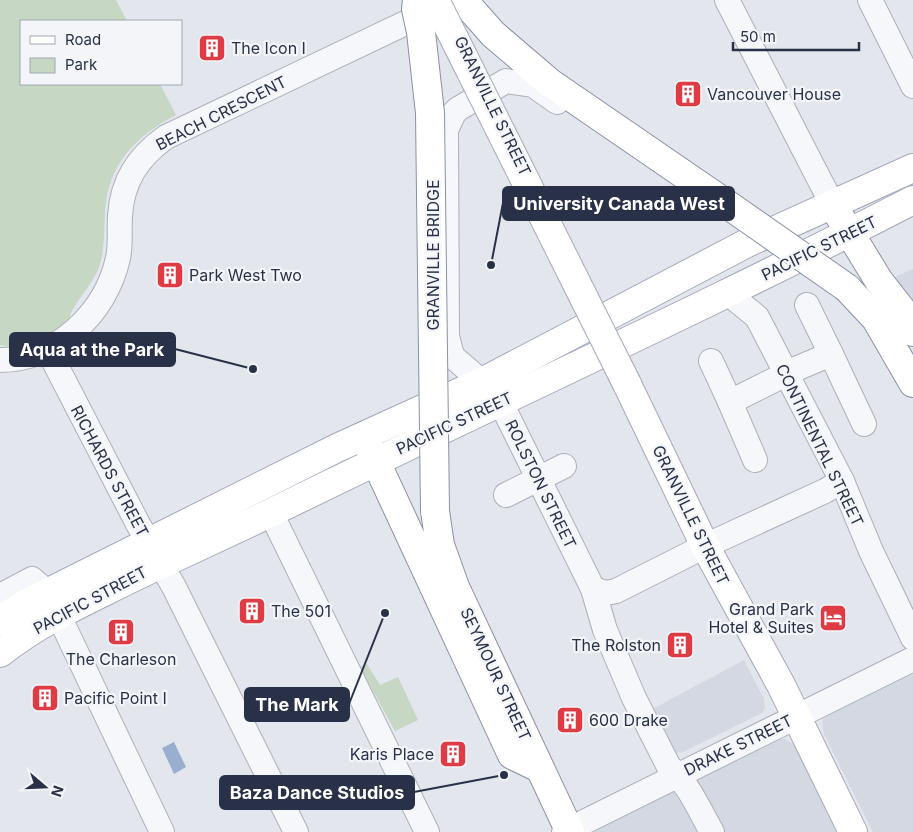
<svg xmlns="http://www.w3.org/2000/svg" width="913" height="832" viewBox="0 0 913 832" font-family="Inter,sans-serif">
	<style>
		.built { fill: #d4d8e2 }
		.green { fill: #c6d7c3 }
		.water { fill: #9aafd0 }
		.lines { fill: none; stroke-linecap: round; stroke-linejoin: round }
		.minor-casing { stroke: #abb0bb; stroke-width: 26 }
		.major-casing { stroke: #a1a8ba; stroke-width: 30 }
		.highway-casing { stroke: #8891a5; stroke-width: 30 }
		.minor { stroke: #f6f7fa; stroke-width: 24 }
		.major { stroke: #fff; stroke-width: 28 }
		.highway { stroke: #fff; stroke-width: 28 }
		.major-bridge-casing { stroke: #a1a8ba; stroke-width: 30; stroke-linecap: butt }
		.highway-bridge-casing { stroke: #8891a5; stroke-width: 30; stroke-linecap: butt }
		.major-bridge { stroke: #fff; stroke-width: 28 }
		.highway-bridge { stroke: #fff; stroke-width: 28 }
		.labels { text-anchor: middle; stroke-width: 4.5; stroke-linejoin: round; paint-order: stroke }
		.poi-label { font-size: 16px; fill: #283147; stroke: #f3f5f9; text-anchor: start }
		.street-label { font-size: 16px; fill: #283147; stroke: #f3f5f9 }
		.leader { fill: none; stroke: #283147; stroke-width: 2 }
		.callout-dot { fill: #283147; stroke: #f3f5f9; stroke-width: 2 }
		.callout { fill: #283147; stroke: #283147; stroke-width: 2 }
		.callout-label { font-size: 18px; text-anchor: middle; font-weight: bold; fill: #fff }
	</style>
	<rect width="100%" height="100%" fill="#e3e6ed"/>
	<g class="built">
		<path d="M 913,269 L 913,327 L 888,280 Z"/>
		<path d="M 744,660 L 764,699 L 765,708 L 762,713 L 683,752 L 673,753 L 649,711 Z"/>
		<path d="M 907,674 L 913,675 L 913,832 L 873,832 L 824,734 L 822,723 L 824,716 Z"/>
		<path d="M 777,739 L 785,739 L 795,745 L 836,832 L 595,832 L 602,825 Z"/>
	</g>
	<g class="green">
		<path d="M 0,0 L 116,0 L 127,21 L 21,21 L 21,84 L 160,84 L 176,115 C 136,136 108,164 105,211 C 104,229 105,246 100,264 C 93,286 74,301 69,319 L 55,330 L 30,342 L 12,347 L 0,345 Z"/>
		<path d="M 367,664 L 380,685 L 398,677 L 418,720 L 395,731 L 360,667 Z"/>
	</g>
	<path class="water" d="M 174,742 L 186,767 L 174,774 L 162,748 Z"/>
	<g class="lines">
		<g class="minor-casing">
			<g id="minor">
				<path d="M 727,0 L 832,204"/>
				<path d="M 870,0 L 913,86"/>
				<path d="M 557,102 L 533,85 L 506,81 L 458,109 L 454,113 L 446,130 L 447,336 L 452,356 L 482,382 L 501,403 L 593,589 L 605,630 L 634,698 L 669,767 C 689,784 699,810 712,832"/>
				<path d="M 724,295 L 730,295 L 757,317 L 842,481 L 871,551 L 913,638"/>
				<path d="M 48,350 L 138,524 L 174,587 L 296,832"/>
				<path d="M 831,354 L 864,424"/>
				<path d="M 0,360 C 57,360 106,313 118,258 C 121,244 119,230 120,216 C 122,181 138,157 166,137 L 435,9"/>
				<path d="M 711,361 L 730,402 L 798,368 L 831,354 L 807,305"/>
				<path d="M 730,402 L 755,460"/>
				<path d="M 506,495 L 564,466"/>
				<path d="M 271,513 L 427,832"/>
				<path d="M 593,589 L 606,593 L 616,591 L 705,546 L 825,491 L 842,481"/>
				<path d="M 0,596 L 32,579 L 48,593"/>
				<path d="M 58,614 L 162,832"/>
				<path d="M 564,832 L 913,659"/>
			</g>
		</g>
		<g class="major-casing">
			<g id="major">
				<path d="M 627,384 L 705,546 L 781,685 L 853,832"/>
				<path d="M 0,621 L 23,605 L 337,448 L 482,382 L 747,243 L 913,168"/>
				<path d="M 0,653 C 33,627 69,609 106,591 C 161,563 217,539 272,512 C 486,407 702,309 913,200"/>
			</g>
		</g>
		<g class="highway-casing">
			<g id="highway">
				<path d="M 463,0 L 493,34 L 549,82 L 721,200"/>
				<path d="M 832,204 L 879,281 L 901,309 L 913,332"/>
				<path d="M 847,288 L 876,319 L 913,383"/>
				<path d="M 364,436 L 512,755 L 539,768"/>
				<path d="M 435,511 L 440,545 L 455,587 L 570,832"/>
			</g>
		</g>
		<use href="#minor" class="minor"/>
		<use href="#major" class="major"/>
		<use href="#highway" class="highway"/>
		<g class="major-bridge-casing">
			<path id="major-bridge" d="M 435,0 L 627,384"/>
		</g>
		<g class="highway-bridge-casing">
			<g id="highway-bridge">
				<path d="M 417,0 L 416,9 L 421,32 L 430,113 L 435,511"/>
				<path d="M 721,200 L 847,288"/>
			</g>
		</g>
		<use href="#major-bridge" class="major-bridge"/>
		<use href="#highway-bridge" class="highway-bridge"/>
	</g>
	<defs>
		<g id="building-square" transform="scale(1.4375)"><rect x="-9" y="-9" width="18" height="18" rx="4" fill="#de3b45" stroke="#f3f5f9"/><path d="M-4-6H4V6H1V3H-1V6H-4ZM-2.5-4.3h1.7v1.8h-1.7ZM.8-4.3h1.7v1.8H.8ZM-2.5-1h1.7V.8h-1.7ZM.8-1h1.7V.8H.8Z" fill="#fff"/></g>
		<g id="hotel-square" transform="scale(1.4375)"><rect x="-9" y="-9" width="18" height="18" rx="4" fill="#de3b45" stroke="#f3f5f9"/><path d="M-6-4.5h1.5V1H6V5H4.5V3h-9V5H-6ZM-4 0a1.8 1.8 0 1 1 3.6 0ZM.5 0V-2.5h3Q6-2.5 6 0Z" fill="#fff"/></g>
	</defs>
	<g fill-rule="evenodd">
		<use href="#building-square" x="212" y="48"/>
		<use href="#building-square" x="688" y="94"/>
		<use href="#building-square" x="170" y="275"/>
		<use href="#building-square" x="252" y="611"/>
		<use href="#hotel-square" x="833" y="618"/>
		<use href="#building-square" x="121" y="632"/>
		<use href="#building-square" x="680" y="645"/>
		<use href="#building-square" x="45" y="698"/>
		<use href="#building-square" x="570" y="720"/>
		<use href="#building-square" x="453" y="754"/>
	</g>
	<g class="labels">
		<g class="poi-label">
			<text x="231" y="54">The Icon I</text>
			<text x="707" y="100">Vancouver House</text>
			<text x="189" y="281">Park West Two</text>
			<text x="814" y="615" text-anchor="end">Grand Park<tspan x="814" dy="18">Hotel &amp; Suites</tspan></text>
			<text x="271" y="617">The 501</text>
			<text x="661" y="651" text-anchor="end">The Rolston</text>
			<text x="121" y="665" text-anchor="middle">The Charleson</text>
			<text x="64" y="704">Pacific Point I</text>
			<text x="589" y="726">600 Drake</text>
			<text x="434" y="760" text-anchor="end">Karis Place</text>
		</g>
		<g class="street-label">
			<text transform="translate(493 106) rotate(64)" y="6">GRANVILLE STREET</text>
			<text transform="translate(221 113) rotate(-27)" y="6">BEACH CRESCENT</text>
			<text transform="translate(819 248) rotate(-26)" y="6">PACIFIC STREET</text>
			<text transform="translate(433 255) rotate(-90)" y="6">GRANVILLE BRIDGE</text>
			<text transform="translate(454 423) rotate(-25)" y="6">PACIFIC STREET</text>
			<text transform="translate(820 445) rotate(64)" y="6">CONTINENTAL STREET</text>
			<text transform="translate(110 471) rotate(62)" y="6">RICHARDS STREET</text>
			<text transform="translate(541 484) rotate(64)" y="6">ROLSTON STREET</text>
			<text transform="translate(691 515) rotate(64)" y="6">GRANVILLE STREET</text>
			<text transform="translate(90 600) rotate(-28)" y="6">PACIFIC STREET</text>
			<text transform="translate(496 674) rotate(65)" y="6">SEYMOUR STREET</text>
			<text transform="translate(738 745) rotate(-26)" y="6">DRAKE STREET</text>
		</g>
	</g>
	<path class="leader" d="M491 265L503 203M253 369L175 349M385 613L349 704M504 775L414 792"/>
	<g class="callout-dot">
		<circle cx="491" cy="265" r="5"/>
		<circle cx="253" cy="369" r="5"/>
		<circle cx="385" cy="613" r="5"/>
		<circle cx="504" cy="775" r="5"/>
	</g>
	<g class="callout">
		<rect x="503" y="187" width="231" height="33" rx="5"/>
		<rect x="10" y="333" width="165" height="33" rx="5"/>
		<rect x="245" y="688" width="104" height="33" rx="5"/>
		<rect x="220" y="776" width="194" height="33" rx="5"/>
	</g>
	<g class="callout-label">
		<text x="619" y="210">University Canada West</text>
		<text x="92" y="356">Aqua at the Park</text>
		<text x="297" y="711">The Mark</text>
		<text x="317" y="799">Baza Dance Studios</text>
	</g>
	<rect x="20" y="20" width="162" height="65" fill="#f3f5f9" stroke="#a2a7b2"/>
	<rect x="30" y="36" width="25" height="8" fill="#ffffff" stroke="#a2a7b2"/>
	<text x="65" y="45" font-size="15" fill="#283147">Road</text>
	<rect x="30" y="58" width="25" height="15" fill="#c6d7c3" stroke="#a2a7b2"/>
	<text x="65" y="70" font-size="15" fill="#283147">Park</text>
	<g transform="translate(45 787) rotate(109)" stroke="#f3f5f9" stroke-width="4" paint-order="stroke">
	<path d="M0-4L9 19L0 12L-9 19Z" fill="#283147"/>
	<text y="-8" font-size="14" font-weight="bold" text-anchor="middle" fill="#283147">N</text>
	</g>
	<path d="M733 42v8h126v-8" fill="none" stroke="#283147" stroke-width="2.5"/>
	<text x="740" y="42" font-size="15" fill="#283147" stroke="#f3f5f9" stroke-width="4" paint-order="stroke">50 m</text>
</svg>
